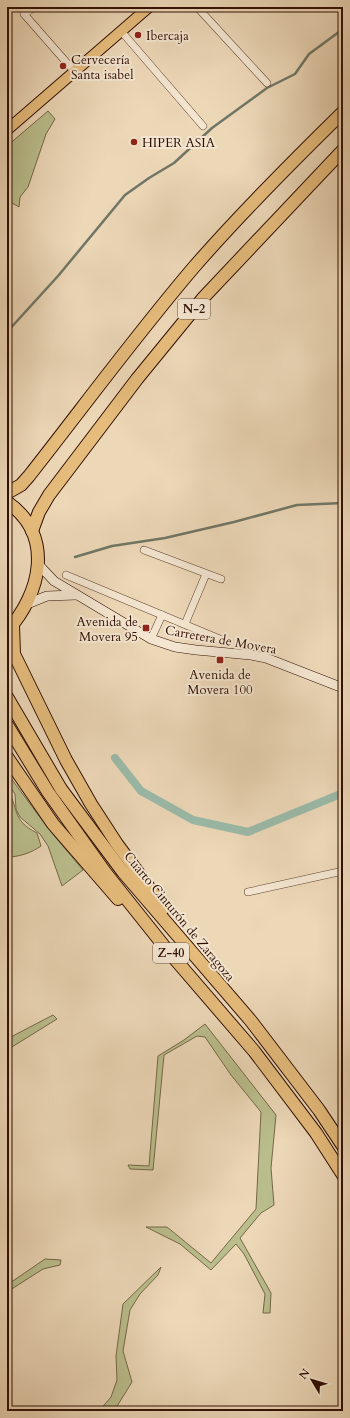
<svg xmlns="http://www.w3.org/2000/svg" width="350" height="1418" viewBox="0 0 350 1418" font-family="Cardo,serif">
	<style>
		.green { fill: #babe8d; stroke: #766748 }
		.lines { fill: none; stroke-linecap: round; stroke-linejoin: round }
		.stream { stroke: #707666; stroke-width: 2.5 }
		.canal { stroke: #9abaa8; stroke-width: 8 }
		.street-casing { stroke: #604231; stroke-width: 8 }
		.secondary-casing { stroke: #311004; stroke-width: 10 }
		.primary-casing { stroke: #311004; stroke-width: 12 }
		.highway-casing { stroke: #311004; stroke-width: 14 }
		.street { stroke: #f3e5d0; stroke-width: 7 }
		.secondary { stroke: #f3e5d0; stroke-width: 9 }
		.primary { stroke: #e6bc7c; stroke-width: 10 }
		.highway { stroke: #e6bc7c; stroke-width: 12 }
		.poi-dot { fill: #8f2418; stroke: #f3e5d0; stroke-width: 1.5 }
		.labels { text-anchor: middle; stroke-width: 4; stroke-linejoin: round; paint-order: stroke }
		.shield { fill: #f3e5d0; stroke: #6b5041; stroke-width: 1 }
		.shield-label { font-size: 12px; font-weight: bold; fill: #311004 }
		.poi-label { font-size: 13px; fill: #311004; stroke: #f3e5d0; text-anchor: start }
		.street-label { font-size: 13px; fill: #311004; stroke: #f3e5d0 }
	</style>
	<rect width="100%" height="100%" fill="#ecd7b7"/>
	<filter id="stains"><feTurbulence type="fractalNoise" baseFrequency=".005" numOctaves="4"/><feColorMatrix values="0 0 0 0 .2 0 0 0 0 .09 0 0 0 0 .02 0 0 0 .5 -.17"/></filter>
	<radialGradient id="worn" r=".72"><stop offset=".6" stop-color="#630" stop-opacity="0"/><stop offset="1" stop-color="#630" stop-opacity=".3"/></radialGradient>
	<g class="green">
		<path d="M 48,111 L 55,119 L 46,134 L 28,187 L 20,197 L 19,207 L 7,200 L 7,146 Z"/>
		<path d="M 7,773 L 51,832 L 83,870 L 62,886 L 48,846 L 40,834 L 20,817 L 16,809 L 15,794 L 7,783 Z"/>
		<path d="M 7,788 C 19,808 11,820 37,833 L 41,846 C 31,853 19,857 7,857 Z"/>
		<path d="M 53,1015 L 57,1019 L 7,1050 L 7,1039 Z"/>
		<path d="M 205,1024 L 276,1115 L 271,1168 L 274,1205 L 261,1213 L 240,1238 L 271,1293 L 270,1313 L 263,1313 L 265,1294 L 244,1254 L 236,1244 L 211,1270 L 180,1244 L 146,1227 L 167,1227 L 211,1263 L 256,1209 L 261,1112 L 231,1075 L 205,1037 L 197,1036 L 164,1055 L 153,1170 L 130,1169 L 128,1165 L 149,1166 L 158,1056 L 184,1040 Z"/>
		<path d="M 45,1259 L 61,1260 L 60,1265 L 43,1269 L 7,1292 L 7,1285 Z"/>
		<path d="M 161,1267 L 158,1275 L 140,1294 L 130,1310 L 123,1351 L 132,1382 L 114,1411 L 99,1411 L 111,1397 L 117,1380 L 116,1356 L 123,1304 Z"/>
	</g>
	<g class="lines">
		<g class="stream">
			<path d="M 7,332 L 58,276 L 125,195 L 149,178 L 174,163 L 212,128 L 267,88 L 295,74 L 309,54 L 343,29"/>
			<path d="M 75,557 L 112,546 L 165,538 L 234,522 L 297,505 L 343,503"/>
		</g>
		<path class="canal" d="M 115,758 L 141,791 L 168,806 L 193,820 L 248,832 L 343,793"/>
		<g class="street-casing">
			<g id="street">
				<path d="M 35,7 L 24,14 L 74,71"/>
				<path d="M 197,7 L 267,83"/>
				<path d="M 121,31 L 203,126"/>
				<path d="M 144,550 L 221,579"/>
				<path d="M 66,575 L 222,640"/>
				<path d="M 185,624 L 206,574"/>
				<path d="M 151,639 L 162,615"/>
				<path d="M 248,892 L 343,871"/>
			</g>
		</g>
		<g class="secondary-casing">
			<g id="secondary">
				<path d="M 38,564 L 54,581 L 151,639 L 175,647 L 196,650 L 251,655 L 266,658 L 343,688"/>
				<path d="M 27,604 L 47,596 L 76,595"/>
			</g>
		</g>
		<g class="primary-casing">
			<path id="primary" d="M 7,130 L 149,7"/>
		</g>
		<g class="highway-casing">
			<g id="highway">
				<path d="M 7,493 L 21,485 L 29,476 C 84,406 136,335 194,267 C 241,213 292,162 343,112"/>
				<path d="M 7,502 C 55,535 41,594 7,631"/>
				<path d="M 32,531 L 39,512 L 49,495 L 137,379 L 204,297 L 343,150"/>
				<path d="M 13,626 L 14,654 L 66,760 L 91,804 L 117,844 L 164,908"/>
				<path d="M 7,697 L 61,789 L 123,872 L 251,1021 L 319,1110 L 343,1146"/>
				<path d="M 7,725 L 48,792 L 105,872 L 168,951 L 254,1051 L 316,1133 L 343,1175"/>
				<path d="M 7,757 L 53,824 L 118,899"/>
			</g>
		</g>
		<use href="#street" class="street"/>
		<use href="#secondary" class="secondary"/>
		<use href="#primary" class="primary"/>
		<use href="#highway" class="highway"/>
	</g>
	<g class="poi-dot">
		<circle cx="138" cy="35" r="4"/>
		<circle cx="63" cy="66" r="4"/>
		<circle cx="134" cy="142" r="4"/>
		<rect x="142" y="624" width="8" height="8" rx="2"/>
		<rect x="216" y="656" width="8" height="8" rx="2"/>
	</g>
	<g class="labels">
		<g class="shield">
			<rect x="178" y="299" width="32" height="20" rx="3"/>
			<rect x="153" y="943" width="36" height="20" rx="3"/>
		</g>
		<g class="shield-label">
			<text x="194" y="313">N-2</text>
			<text x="171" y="957">Z-40</text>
		</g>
		<g class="poi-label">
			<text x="146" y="40">Ibercaja</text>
			<text x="71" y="64">Cervecería<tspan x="71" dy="15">Santa isabel</tspan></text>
			<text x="142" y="147">HIPER ASIA</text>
			<text x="138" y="626" text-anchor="end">Avenida de<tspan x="138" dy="15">Movera 95</tspan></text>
			<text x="220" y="679" text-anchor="middle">Avenida de<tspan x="220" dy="15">Movera 100</tspan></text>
		</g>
		<g class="street-label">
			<text transform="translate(221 639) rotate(10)" y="5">Carretera de Movera</text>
			<text transform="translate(180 916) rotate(50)" y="5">Cuarto Cinturón de Zaragoza</text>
		</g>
	</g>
	<rect width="350" height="1418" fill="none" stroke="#ecd7b7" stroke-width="24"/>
	<rect x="8" y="8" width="334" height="1402" fill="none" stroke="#311004" stroke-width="2"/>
	<rect x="12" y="12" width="326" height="1394" fill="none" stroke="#311004"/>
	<g transform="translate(312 1380) rotate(308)" stroke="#f3e5d0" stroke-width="3" paint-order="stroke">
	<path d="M0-3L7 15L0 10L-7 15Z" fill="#311004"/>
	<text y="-6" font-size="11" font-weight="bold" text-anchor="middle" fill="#311004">N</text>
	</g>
	<rect width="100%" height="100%" filter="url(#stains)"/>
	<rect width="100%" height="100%" fill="url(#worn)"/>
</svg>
